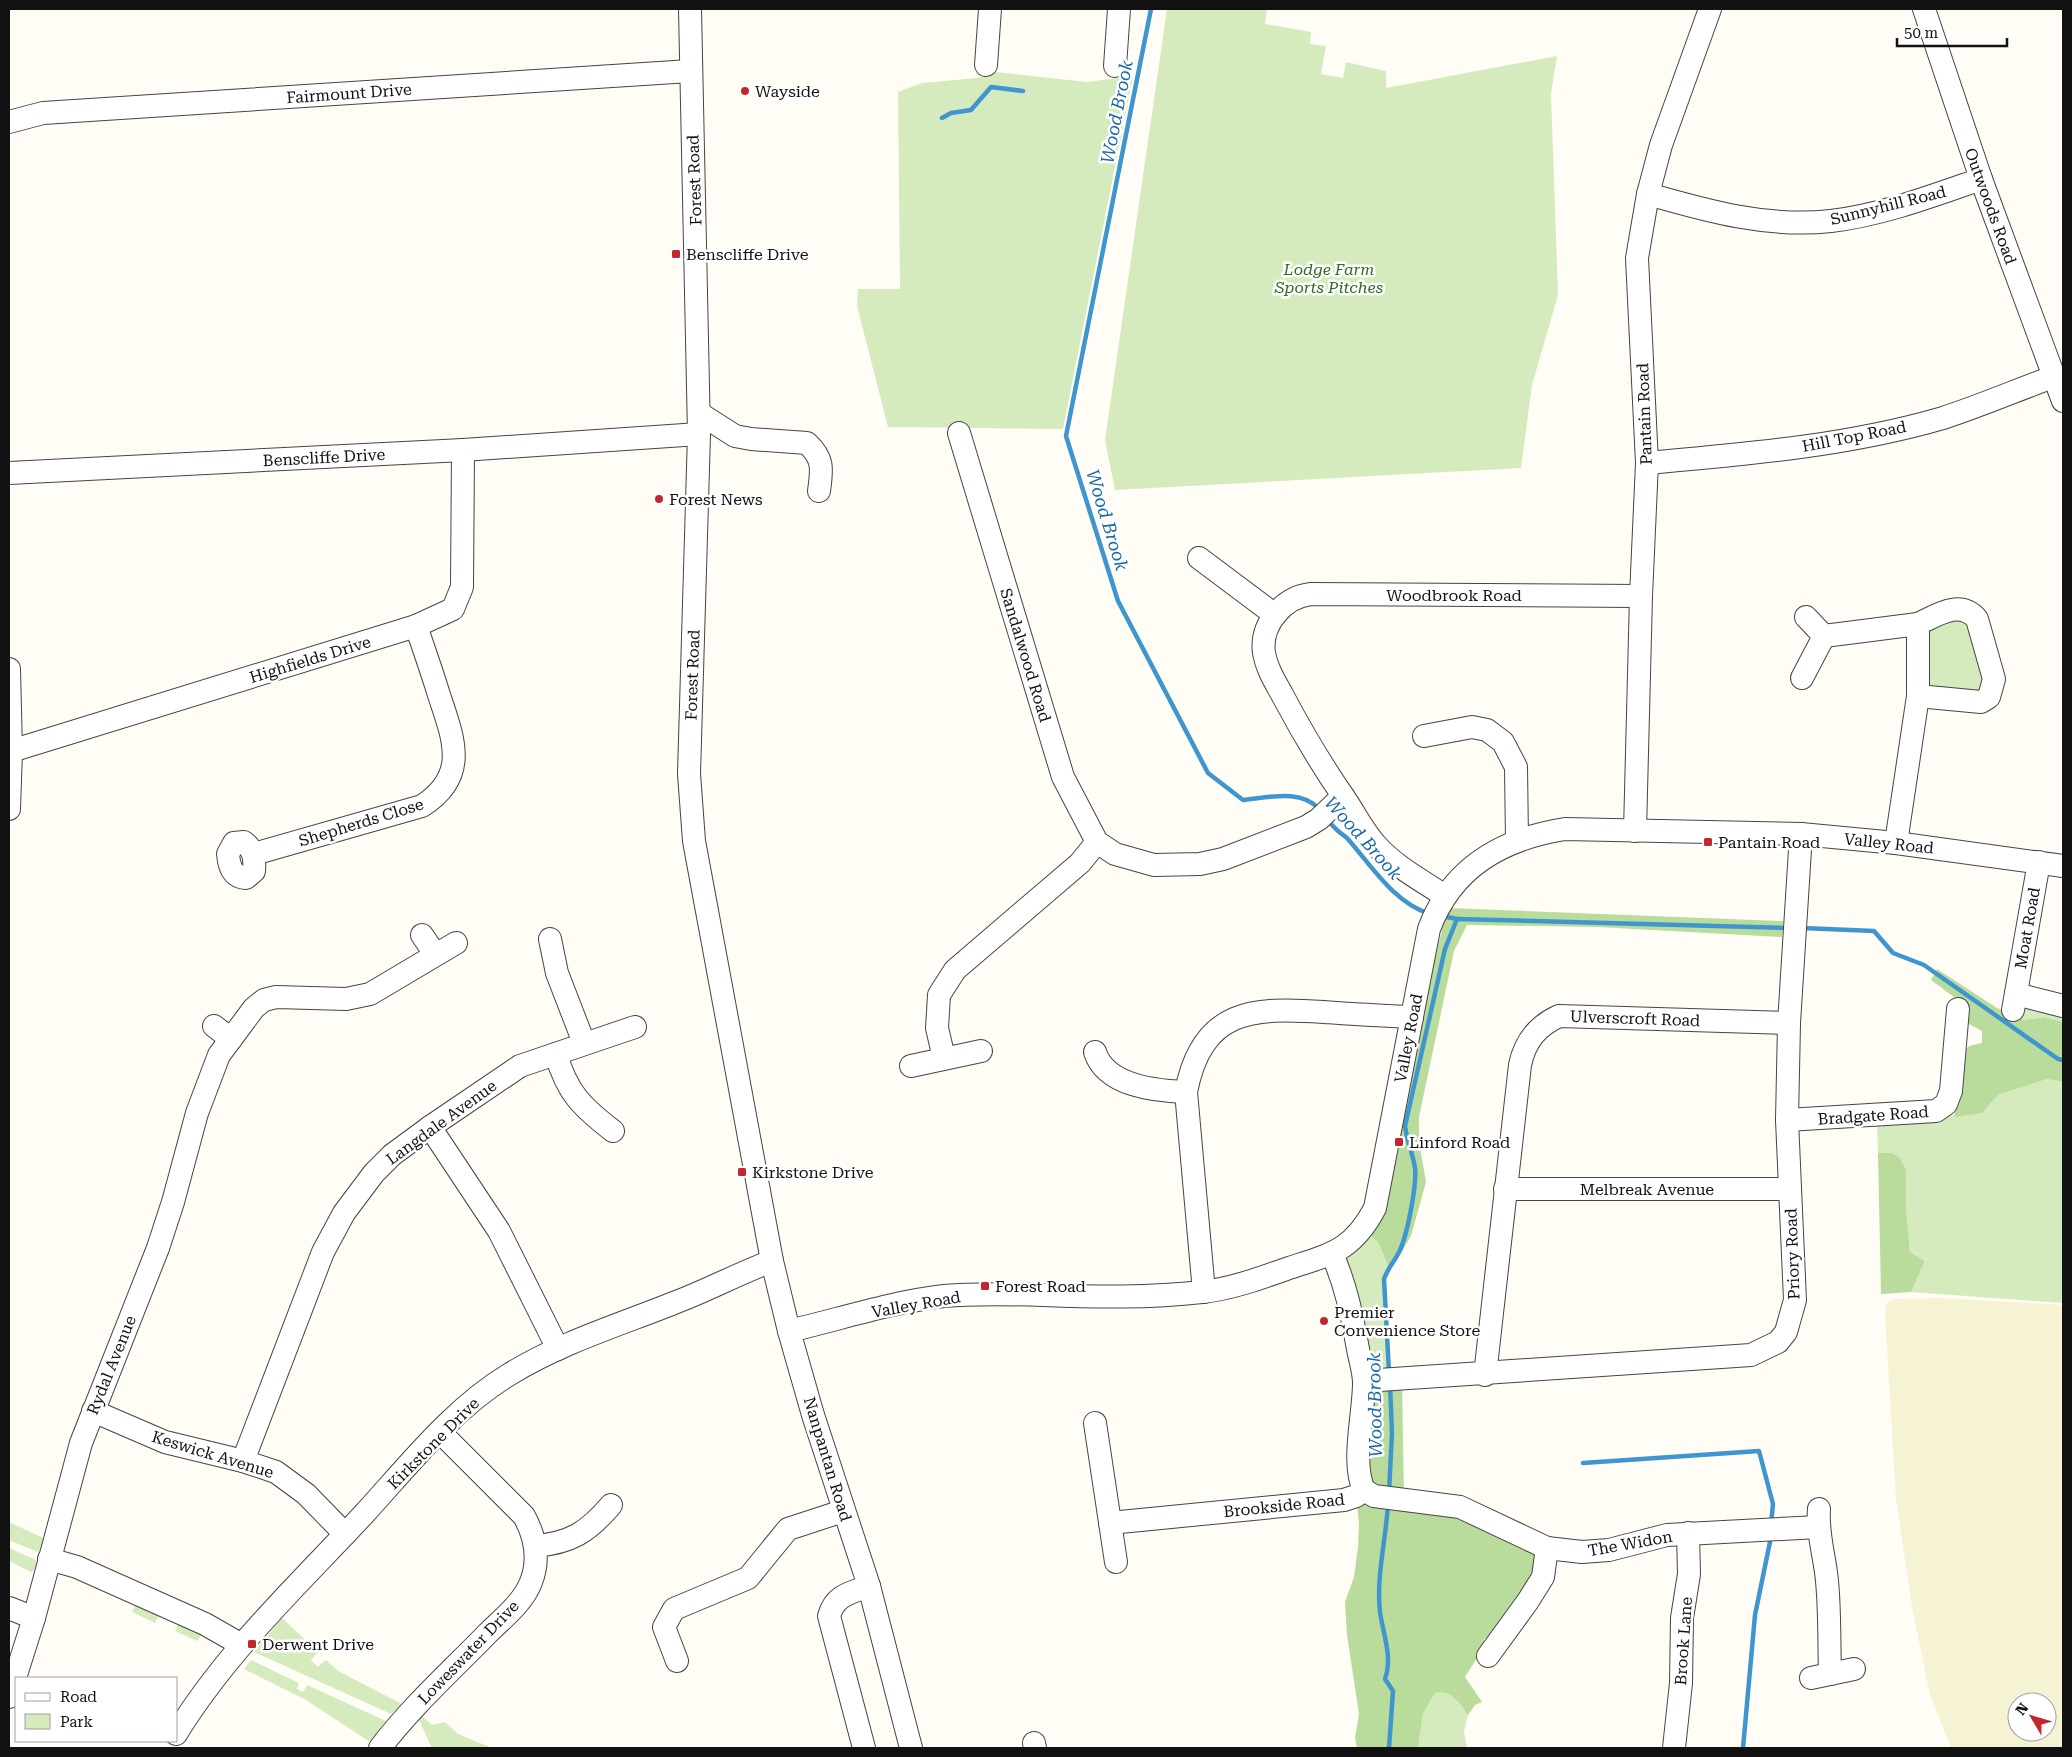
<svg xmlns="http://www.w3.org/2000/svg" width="2072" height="1757" viewBox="0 0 2072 1757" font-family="'Roboto Serif',serif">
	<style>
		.farmland { fill: #f6f3d4; fill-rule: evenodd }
		.green { fill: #d5ebbd }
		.forest { fill: #b9dc9c }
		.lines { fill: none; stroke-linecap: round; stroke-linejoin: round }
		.stream { stroke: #3f96cf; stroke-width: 4.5 }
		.minor-casing { stroke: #444; stroke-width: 24 }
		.minor { stroke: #fff; stroke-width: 22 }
		.poi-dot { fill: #c4262e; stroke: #fff; stroke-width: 2 }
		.labels { text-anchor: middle; stroke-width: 5; stroke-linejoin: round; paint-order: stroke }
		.poi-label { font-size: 16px; fill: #111; stroke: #fff; text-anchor: start }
		.street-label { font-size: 16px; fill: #111; stroke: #fff }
		.park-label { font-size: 16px; font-style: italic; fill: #2f6b1f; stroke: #fff }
		.water-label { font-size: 18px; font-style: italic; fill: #1768a6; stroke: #fff }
	</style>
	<rect width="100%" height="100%" fill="#fffdf5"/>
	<path class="farmland" d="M 1942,1298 L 2063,1305 L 2063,1748 L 1951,1748 L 1930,1695 L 1912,1607 L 1896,1499 L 1885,1315 L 1886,1304 L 1893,1299 ZM 2017,1702 L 2047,1702 L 2047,1732 L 2017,1732 Z"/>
	<g class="green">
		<path d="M 1167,9 L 1267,9 L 1265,24 L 1311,32 L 1310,44 L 1326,46 L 1321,74 L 1343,78 L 1346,62 L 1386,71 L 1386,88 L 1557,56 L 1551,93 L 1558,295 L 1532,385 L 1521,468 L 1115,490 L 1105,440 Z"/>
		<path d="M 996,72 L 1087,82 L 1133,76 L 1063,429 L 888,427 L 857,306 L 858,289 L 900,289 L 898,92 L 922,83 L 977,78 Z"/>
		<path d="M 1966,610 L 1993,690 L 1918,696 L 1918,624 Z"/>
		<path d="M 2034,1005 L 2063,1011 L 2063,1022 L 2044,1017 L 2025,1020 L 2020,1017 L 2022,1010 Z"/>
		<path d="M 2047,1079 L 2063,1082 L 2063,1303 L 1911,1292 L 1925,1261 L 1910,1252 L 1906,1208 L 1906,1169 L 1899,1157 L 1892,1153 L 1878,1153 L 1877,1122 L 1982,1113 L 1998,1095 Z"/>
		<path d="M 1365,1227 L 1378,1242 L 1388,1266 L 1384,1279 L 1389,1381 L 1364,1381 L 1332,1254 Z"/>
		<path d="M 9,1522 L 43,1538 L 40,1550 L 37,1552 L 9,1540 Z"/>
		<path d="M 9,1548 L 34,1559 L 37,1562 L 34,1570 L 31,1572 L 9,1561 Z"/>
		<path d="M 137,1601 L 161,1612 L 155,1623 L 132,1612 Z"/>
		<path d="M 282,1618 L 318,1652 L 311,1660 L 318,1667 L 326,1660 L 338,1671 L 402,1704 L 391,1714 L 254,1652 Z"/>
		<path d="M 180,1620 L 204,1632 L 197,1641 L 175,1631 Z"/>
		<path d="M 251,1660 L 299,1683 L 297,1689 L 303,1692 L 307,1685 L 386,1721 L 370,1742 L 306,1700 L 244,1669 Z"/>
		<path d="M 1443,1691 L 1453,1695 L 1468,1715 L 1464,1731 L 1467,1748 L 1418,1748 L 1423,1714 L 1435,1693 Z"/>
		<path d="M 422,1716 L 432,1725 L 445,1722 L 458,1734 L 492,1748 L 432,1748 L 419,1720 Z"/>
	</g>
	<g class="forest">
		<path d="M 1448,908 L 1783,921 L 1782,937 L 1598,927 L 1467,925 L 1454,951 L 1419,1117 L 1419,1142 L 1426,1182 L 1411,1236 L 1394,1265 L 1388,1266 L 1378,1242 L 1371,1236 L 1385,1206 L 1419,1017 Z"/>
		<path d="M 1937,969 L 1997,1008 L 2025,1020 L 2044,1017 L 2063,1022 L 2063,1082 L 2047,1079 L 1998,1095 L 1982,1113 L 1954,1117 L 1960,1056 L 1969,1046 L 1982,1043 L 1982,1031 L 1969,1024 L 1966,1006 L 1931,980 Z"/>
		<path d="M 1878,1153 L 1892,1153 L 1899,1157 L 1906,1169 L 1906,1208 L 1910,1252 L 1925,1261 L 1911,1292 L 1881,1294 Z"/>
		<path d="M 1402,1380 L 1404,1499 L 1547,1548 L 1495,1645 L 1485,1638 L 1479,1655 L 1465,1677 L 1482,1702 L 1475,1705 L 1468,1715 C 1459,1703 1452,1689 1435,1693 L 1423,1714 L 1418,1748 L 1357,1748 L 1355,1738 L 1359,1714 L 1347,1635 L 1345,1602 L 1354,1577 L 1358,1547 L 1359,1523 L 1356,1496 L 1364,1381 Z"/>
	</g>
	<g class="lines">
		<g class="stream">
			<path d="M 1151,9 L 1066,436 L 1118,601 L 1208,773 L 1243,800 C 1267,798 1301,788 1319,809"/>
			<path d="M 942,118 L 951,113 L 971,110 L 991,87 L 1023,91"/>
			<path d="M 1328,821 L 1338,831 L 1347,838 C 1371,865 1394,903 1430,914"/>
			<path d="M 1457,919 L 1789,928"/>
			<path d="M 1802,928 L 1874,931 L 1893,953 L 1924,965 L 2058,1059 L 2063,1060"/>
			<path d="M 1389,1372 L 1384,1279 C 1388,1268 1394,1262 1399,1252 C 1407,1237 1417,1185 1415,1168 C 1413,1154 1407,1141 1405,1126 L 1445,949 L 1457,919 L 1442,916"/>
			<path d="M 1583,1463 L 1759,1451 L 1773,1504 L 1771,1524"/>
			<path d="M 1389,1492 L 1392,1433 L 1390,1385"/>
			<path d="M 1388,1504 C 1386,1540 1376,1576 1380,1612 C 1383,1634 1393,1657 1385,1679 L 1393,1691 L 1389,1748"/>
			<path d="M 1743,1748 L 1755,1615 L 1771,1537"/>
		</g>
		<g class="minor-casing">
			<g id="minor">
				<path d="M 690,9 L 699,434 L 689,774 L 694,841 L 772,1261 L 789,1331 L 813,1415 L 869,1586 L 911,1748"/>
				<path d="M 1924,9 L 1981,179 L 2063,401"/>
				<path d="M 986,65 L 990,9"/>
				<path d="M 1115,66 L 1119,9"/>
				<path d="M 9,122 L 43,113 L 690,71"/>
				<path d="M 1648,194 C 1707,211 1768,228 1831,221 C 1882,215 1932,196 1981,179"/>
				<path d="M 699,413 L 735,436 L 751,439 L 807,443 C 824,459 822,469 819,491"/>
				<path d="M 959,433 L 1063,777 L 1097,842 L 1115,854 L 1154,865 L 1200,864 L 1223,859 L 1306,827 L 1319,819 L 1343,796"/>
				<path d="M 1647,463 C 1747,454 1847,446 1943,418 C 1980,406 2017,390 2053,377"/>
				<path d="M 9,473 L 463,450 L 699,434"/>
				<path d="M 1199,558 L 1275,615"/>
				<path d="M 1918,624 C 1937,615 1960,599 1977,619 L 1994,679 L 1989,697 L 1981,702 L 1918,696"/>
				<path d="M 1824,636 L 1918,624 L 1918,696 L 1896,843"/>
				<path d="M 9,669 L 11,751 L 9,809"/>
				<path d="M 1802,678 L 1824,636 L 1806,617"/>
				<path d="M 1424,736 L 1472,727 L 1487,730 L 1503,742 L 1516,767 L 1517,840"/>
				<path d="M 11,751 L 416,626 L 453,609 L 462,587 L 463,450"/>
				<path d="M 1635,831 L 1641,596 L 1647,463 L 1637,258 L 1648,194 L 1661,145 L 1710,9"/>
				<path d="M 244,842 C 254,850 255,858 254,871 L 246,878 C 232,877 229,866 228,854 L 234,843 Z"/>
				<path d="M 254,854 L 422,806 C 469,776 454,740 439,695 C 432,672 424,649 416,626"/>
				<path d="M 1445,896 C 1421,880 1396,867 1377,846 C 1363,831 1355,813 1343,796 C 1321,764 1302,732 1284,698 C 1276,683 1267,670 1264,653 C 1260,624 1284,597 1311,594 L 1641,596"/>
				<path d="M 422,935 L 435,954"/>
				<path d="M 550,939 L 557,973 L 584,1043"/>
				<path d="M 2016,994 L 2063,1006"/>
				<path d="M 2013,1010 L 2039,862"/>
				<path d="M 214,1026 L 231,1039"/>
				<path d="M 1095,1052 C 1106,1086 1155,1091 1186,1092"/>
				<path d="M 556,1054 C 567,1093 582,1107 613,1131"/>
				<path d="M 944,1058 L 937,1028 L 939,995 L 955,970 L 1080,863 L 1097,842"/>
				<path d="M 911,1066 L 981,1051"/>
				<path d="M 1787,1120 L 1936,1111 L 1946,1104 L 1951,1091 L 1958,1009"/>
				<path d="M 430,1127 L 499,1231 L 558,1349"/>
				<path d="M 1505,1189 L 1790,1189"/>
				<path d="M 1332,1254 C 1346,1285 1352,1316 1358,1349 C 1360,1360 1364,1372 1364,1383 C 1364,1414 1351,1462 1364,1490"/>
				<path d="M 1204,1292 L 1186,1092 C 1202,1009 1252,1007 1324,1012 C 1354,1014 1383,1016 1412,1017"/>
				<path d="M 789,1331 C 840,1319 892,1302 944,1296 C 977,1293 1010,1294 1043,1295 C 1096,1297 1149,1298 1202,1292 C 1231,1289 1261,1278 1289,1268 C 1332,1254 1353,1250 1375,1208 L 1429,929 C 1452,867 1502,839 1565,829 L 1801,834 L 1896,843 L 2063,866"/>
				<path d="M 1485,1375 L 1520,1065 C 1525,1041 1537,1026 1559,1016 L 1789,1023"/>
				<path d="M 1364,1381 L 1751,1355 L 1778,1342 L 1786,1332 L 1795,1300 L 1787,1120 L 1789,1023 L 1801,834"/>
				<path d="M 93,1411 L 165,1442 L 243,1461 L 276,1472 L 306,1494 L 345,1534"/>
				<path d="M 1095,1423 L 1116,1562"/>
				<path d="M 243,1461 L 323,1252 L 344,1213 L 374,1173 L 392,1155 L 430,1127 L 520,1066 L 635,1027"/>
				<path d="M 1364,1490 L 1374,1496 L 1460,1507 L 1547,1548 L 1582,1552 L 1609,1550 L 1667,1535 L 1818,1527"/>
				<path d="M 1819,1509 C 1817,1534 1825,1557 1827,1581 C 1830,1612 1829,1643 1830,1674"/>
				<path d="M 1110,1523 L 1344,1500 L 1356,1496 L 1364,1490"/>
				<path d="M 535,1546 C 571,1543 588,1532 611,1505"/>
				<path d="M 49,1559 L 77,1567 L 205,1624 L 240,1644"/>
				<path d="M 9,1608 L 34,1618"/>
				<path d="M 1488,1656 L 1528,1601 L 1543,1577 L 1547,1548"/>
				<path d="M 677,1661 L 664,1627 L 674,1609 L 748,1578 L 788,1529 L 843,1511"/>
				<path d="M 1811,1678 L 1854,1669"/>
				<path d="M 9,1697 L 34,1618 L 81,1443 L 158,1248 L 173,1202 L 197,1113 L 219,1055 L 254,1008 L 264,1000 L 276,997 L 346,999 L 370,994 L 456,943"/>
				<path d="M 176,1734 C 227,1651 298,1585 364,1514 C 408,1466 453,1408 510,1374 C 562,1342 622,1324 679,1301 C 710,1289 740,1273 772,1261"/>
				<path d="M 1034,1743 L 1035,1748"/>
				<path d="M 380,1748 C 411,1707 451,1671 487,1634 C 502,1619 523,1603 531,1582 C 540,1559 535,1536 524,1516 L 440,1432"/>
				<path d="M 864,1748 L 829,1616 C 835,1595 850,1593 869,1586"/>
				<path d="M 1674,1748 L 1681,1683 L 1682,1618 L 1689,1574 L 1688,1533"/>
			</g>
		</g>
		<use href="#minor" class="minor"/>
	</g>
	<g class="poi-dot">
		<circle cx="745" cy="91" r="5"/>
		<rect x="671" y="249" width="10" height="10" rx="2.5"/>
		<circle cx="659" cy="499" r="5"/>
		<rect x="1703" y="837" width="10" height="10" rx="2.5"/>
		<rect x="1394" y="1137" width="10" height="10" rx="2.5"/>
		<rect x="737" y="1167" width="10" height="10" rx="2.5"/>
		<rect x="980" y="1281" width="10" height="10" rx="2.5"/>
		<circle cx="1324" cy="1321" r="5"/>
		<rect x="247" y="1639" width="10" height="10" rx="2.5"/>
	</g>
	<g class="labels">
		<g class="poi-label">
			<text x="755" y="97">Wayside</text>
			<text x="686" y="260">Benscliffe Drive</text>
			<text x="669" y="505">Forest News</text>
			<text x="1718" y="848">Pantain Road</text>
			<text x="1409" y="1148">Linford Road</text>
			<text x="752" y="1178">Kirkstone Drive</text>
			<text x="995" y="1292">Forest Road</text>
			<text x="1334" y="1318">Premier<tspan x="1334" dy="18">Convenience Store</tspan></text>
			<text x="262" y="1650">Derwent Drive</text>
		</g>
		<g class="street-label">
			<text transform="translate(349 93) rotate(-4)" y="6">Fairmount Drive</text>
			<text transform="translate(694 180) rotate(-92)" y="6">Forest Road</text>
			<text transform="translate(1888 205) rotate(-14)" y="6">Sunnyhill Road</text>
			<text transform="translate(1991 206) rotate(70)" y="6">Outwoods Road</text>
			<text transform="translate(1644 414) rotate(-92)" y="6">Pantain Road</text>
			<text transform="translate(1854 436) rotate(-11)" y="6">Hill Top Road</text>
			<text transform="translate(324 457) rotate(-3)" y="6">Benscliffe Drive</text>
			<text x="1454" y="601">Woodbrook Road</text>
			<text transform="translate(1026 655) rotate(73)" y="6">Sandalwood Road</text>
			<text transform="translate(310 659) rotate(-17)" y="6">Highfields Drive</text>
			<text transform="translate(692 675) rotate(-88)" y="6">Forest Road</text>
			<text transform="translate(361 822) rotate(-17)" y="6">Shepherds Close</text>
			<text transform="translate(1889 843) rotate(6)" y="6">Valley Road</text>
			<text transform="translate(2027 928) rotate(-80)" y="6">Moat Road</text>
			<text transform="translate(1635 1018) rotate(2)" y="6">Ulverscroft Road</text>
			<text transform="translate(1408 1038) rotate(-79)" y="6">Valley Road</text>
			<text transform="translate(1873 1115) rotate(-4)" y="6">Bradgate Road</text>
			<text transform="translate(441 1122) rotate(-36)" y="6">Langdale Avenue</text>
			<text x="1647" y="1195">Melbreak Avenue</text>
			<text transform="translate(1792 1254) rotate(-92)" y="6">Priory Road</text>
			<text transform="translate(916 1304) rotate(-10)" y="6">Valley Road</text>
			<text transform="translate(111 1365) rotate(-68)" y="6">Rydal Avenue</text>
			<text transform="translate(433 1443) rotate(-45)" y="6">Kirkstone Drive</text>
			<text transform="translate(213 1454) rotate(17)" y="6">Keswick Avenue</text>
			<text transform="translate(828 1459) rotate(73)" y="6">Nanpantan Road</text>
			<text transform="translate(1284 1505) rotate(-6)" y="6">Brookside Road</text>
			<text transform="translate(1630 1543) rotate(-10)" y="6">The Widon</text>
			<text transform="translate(1683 1641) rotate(-86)" y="6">Brook Lane</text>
			<text transform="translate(468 1652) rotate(-46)" y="6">Loweswater Drive</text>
		</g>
		<g class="park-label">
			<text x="1329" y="275">Lodge Farm<tspan x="1329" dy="18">Sports Pitches</tspan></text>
		</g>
		<g class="water-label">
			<text transform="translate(1117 112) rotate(-79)" y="6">Wood Brook</text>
			<text transform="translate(1107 520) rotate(73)" y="6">Wood Brook</text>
			<text transform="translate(1363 838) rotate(48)" y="6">Wood Brook</text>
			<text transform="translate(1375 1405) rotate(-91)" y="6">Wood Brook</text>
		</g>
	</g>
	<rect width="2072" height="1757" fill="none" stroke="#111111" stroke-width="20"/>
	<rect x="15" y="1677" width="162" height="65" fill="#ffffff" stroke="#a0a0a0"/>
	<rect x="25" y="1693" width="25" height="8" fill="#ffffff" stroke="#a0a0a0"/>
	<text x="60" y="1702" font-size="15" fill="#111111">Road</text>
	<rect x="25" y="1714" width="25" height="15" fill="#d5ebbd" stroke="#a0a0a0"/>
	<text x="60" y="1727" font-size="15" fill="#111111">Park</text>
	<g transform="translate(2032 1717) rotate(308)"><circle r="24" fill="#ffffff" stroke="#a0a0a0"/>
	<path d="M0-4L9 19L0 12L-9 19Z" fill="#c4262e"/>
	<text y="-8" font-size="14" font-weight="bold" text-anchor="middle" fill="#111111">N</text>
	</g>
	<path d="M1897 38v8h110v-8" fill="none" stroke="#111111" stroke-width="2.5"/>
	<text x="1904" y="38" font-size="15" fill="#111111" stroke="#ffffff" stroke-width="4" paint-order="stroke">50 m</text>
</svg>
